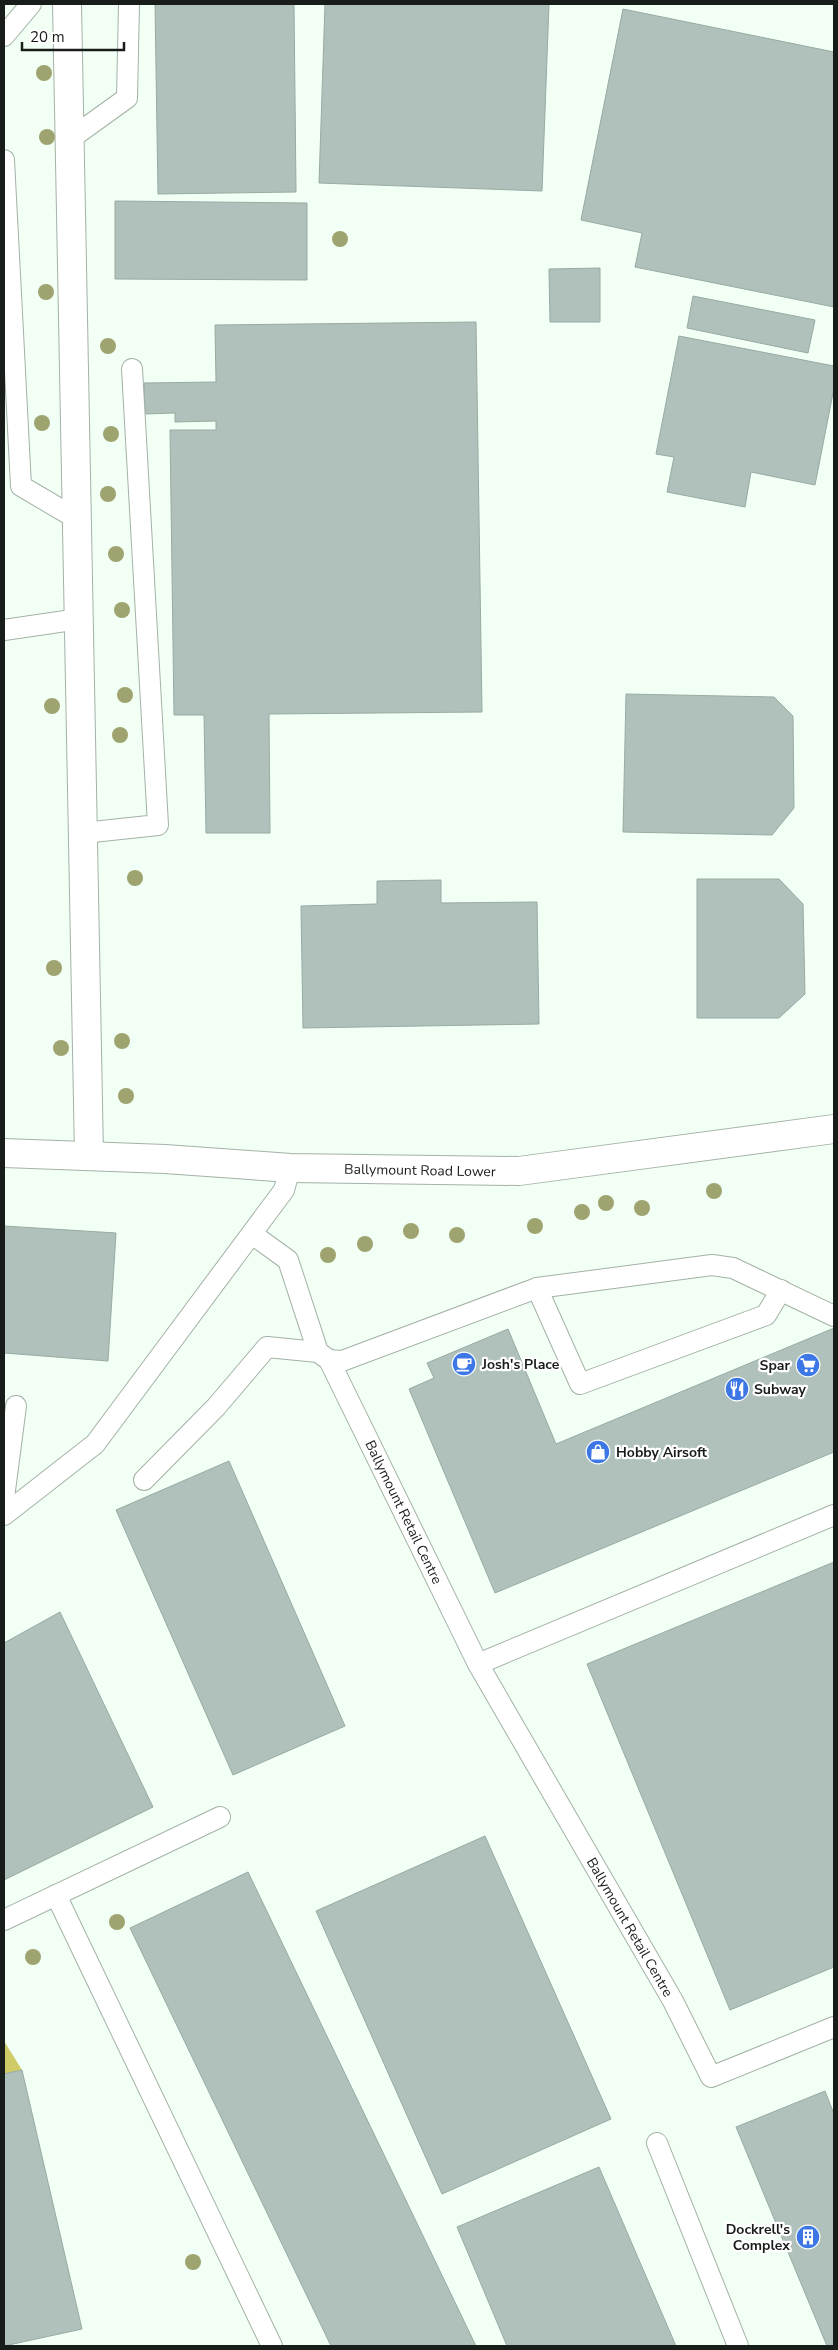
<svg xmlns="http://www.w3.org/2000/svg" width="838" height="2350" viewBox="0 0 838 2350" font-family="'Nunito Sans',sans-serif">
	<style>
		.green { fill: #cfcc68 }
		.building { fill: #b0c1bb; stroke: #98aaa4 }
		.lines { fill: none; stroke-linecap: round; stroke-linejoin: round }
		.service-casing { stroke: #a4b1a6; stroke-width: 22 }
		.minor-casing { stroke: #a4b1a6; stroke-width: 30 }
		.service { stroke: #fff; stroke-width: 20 }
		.minor { stroke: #fff; stroke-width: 28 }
		.tree { fill: #9ea36f }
		.labels { text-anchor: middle; stroke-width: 4.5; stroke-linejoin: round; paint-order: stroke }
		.street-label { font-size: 14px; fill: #191d1a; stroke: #fff }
		.poi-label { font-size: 14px; font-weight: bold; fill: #191d1a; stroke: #fff; text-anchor: start }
	</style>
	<rect width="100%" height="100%" fill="#f1fff4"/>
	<path class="green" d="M 4,2041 L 22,2070 L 4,2074 Z"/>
	<g class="building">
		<path d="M 155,4 L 294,4 L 296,192 L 158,194 Z"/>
		<path d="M 325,4 L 549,4 L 542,191 L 319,183 Z"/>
		<path d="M 623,9 L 834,52 L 834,307 L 635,267 L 642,233 L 581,220 Z"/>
		<path d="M 115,201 L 307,203 L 307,280 L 115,279 Z"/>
		<path d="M 600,268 L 600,322 L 550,322 L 549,269 Z"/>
		<path d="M 693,296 L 815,320 L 808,353 L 687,328 Z"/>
		<path d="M 476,322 L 482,712 L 269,714 L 270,833 L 206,833 L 204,715 L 174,715 L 170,430 L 216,430 L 216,421 L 175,422 L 175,413 L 145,414 L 144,383 L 216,382 L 215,325 Z"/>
		<path d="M 679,336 L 834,366 L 834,388 L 815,485 L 751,472 L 745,507 L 667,492 L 674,457 L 656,454 Z"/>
		<path d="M 626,694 L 774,697 L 793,716 L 794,808 L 772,835 L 623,832 Z"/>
		<path d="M 697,879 L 779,879 L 803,904 L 805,994 L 779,1018 L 697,1018 Z"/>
		<path d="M 441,880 L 441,903 L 537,902 L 539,1024 L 303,1028 L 301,906 L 377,904 L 377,881 Z"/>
		<path d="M 4,1226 L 116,1233 L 108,1361 L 4,1353 Z"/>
		<path d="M 834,1328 L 834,1452 L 495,1593 L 409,1389 L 434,1378 L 427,1363 L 508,1329 L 556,1444 Z"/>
		<path d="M 229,1461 L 345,1726 L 233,1775 L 116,1510 Z"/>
		<path d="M 834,1562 L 834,1967 L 730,2010 L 587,1664 Z"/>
		<path d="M 60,1612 L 153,1807 L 4,1880 L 4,1643 Z"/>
		<path d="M 485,1836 L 611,2119 L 442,2194 L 316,1911 Z"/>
		<path d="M 248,1872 L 476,2346 L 331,2346 L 130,1928 Z"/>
		<path d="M 22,2070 L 82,2329 L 4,2346 L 4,2074 Z"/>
		<path d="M 825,2091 L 834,2114 L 834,2346 L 827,2346 L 736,2127 Z"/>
		<path d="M 599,2167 L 676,2346 L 507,2346 L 457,2227 Z"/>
	</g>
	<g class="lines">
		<g class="service-casing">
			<g id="service">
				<path d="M 4,36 L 31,4"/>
				<path d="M 70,139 L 127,98 L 129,4"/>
				<path d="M 4,160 L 21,486 L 77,519"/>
				<path d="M 4,630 L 79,619"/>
				<path d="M 83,833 L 158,825 L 132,369"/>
				<path d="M 252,1234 L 288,1260 L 318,1352 L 329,1360 L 478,1664 L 673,2001 L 711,2077 L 834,2027"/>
				<path d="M 537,1288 L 580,1384 L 766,1315 L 781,1290"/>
				<path d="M 329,1360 L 342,1361 L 537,1288 L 712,1265 L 733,1268 L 834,1316"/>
				<path d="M 144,1480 L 216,1407 L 267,1347 L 318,1352"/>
				<path d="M 4,1498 L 16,1406"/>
				<path d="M 4,1515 L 95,1444 L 284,1190 L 290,1168"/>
				<path d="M 478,1664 L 834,1515"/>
				<path d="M 56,1895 L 272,2346"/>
				<path d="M 4,1920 L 220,1817"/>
				<path d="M 657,2143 L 738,2346"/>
			</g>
		</g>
		<g class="minor-casing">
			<g id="minor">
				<path d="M 67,4 L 89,1155"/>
				<path d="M 4,1153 L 165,1159 L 290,1168 L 519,1171 L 834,1129"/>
			</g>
		</g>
		<use href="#service" class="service"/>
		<use href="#minor" class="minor"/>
	</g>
	<g class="tree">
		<circle cx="44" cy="73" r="8"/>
		<circle cx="47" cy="137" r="8"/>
		<circle cx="340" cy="239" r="8"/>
		<circle cx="46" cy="292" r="8"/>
		<circle cx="108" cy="346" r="8"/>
		<circle cx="42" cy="423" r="8"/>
		<circle cx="111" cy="434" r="8"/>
		<circle cx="108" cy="494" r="8"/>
		<circle cx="116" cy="554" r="8"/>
		<circle cx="122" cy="610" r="8"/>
		<circle cx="125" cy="695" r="8"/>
		<circle cx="52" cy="706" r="8"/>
		<circle cx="120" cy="735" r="8"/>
		<circle cx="135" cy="878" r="8"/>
		<circle cx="54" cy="968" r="8"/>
		<circle cx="122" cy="1041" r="8"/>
		<circle cx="61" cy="1048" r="8"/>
		<circle cx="126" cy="1096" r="8"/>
		<circle cx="714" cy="1191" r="8"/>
		<circle cx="606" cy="1203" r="8"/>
		<circle cx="642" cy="1208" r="8"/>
		<circle cx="582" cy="1212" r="8"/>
		<circle cx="535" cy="1226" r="8"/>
		<circle cx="411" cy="1231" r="8"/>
		<circle cx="457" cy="1235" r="8"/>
		<circle cx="365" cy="1244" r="8"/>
		<circle cx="328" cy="1255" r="8"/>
		<circle cx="117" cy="1922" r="8"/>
		<circle cx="33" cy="1957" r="8"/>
		<circle cx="193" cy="2262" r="8"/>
	</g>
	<defs>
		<g id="cafe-disc" transform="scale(1.25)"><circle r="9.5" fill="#3d77e6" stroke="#fff"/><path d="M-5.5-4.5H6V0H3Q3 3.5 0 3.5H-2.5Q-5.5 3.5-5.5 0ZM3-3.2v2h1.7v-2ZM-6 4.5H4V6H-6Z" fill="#fff"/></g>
		<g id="supermarket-disc" transform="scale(1.25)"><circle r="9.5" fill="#3d77e6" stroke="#fff"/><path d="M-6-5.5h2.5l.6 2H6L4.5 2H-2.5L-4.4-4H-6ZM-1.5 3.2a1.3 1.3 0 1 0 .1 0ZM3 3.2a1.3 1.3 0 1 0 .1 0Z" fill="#fff"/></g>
		<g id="restaurant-disc" transform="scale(1.25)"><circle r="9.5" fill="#3d77e6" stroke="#fff"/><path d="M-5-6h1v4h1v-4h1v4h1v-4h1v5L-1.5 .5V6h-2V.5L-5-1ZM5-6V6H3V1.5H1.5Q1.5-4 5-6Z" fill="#fff"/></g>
		<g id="shop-disc" transform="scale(1.25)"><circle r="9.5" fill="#3d77e6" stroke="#fff"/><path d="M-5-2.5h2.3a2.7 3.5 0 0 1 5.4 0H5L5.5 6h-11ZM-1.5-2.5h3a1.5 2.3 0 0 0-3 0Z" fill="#fff"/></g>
		<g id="building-disc" transform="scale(1.25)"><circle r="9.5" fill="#3d77e6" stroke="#fff"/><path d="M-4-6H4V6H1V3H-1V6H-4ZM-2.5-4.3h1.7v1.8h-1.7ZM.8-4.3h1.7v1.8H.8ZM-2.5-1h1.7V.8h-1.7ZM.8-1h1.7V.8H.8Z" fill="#fff"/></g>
	</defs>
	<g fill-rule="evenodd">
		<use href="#cafe-disc" x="464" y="1364"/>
		<use href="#supermarket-disc" x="808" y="1365"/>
		<use href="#restaurant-disc" x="737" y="1389"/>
		<use href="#shop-disc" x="598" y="1452"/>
		<use href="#building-disc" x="808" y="2237"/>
	</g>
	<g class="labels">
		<g class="street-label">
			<text transform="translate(420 1170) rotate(1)" y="5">Ballymount Road Lower</text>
			<text transform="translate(404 1512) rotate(64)" y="5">Ballymount Retail Centre</text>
			<text transform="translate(630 1927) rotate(60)" y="5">Ballymount Retail Centre</text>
		</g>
		<g class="poi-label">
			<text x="482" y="1369">Josh's Place</text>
			<text x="790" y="1370" text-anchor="end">Spar</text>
			<text x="754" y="1394">Subway</text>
			<text x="616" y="1457">Hobby Airsoft</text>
			<text x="790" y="2234" text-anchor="end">Dockrell's<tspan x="790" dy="16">Complex</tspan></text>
		</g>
	</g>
	<rect width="838" height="2350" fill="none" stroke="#191d1a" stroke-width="10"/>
	<path d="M22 42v8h102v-8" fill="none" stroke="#191d1a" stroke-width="2.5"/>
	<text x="30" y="42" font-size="15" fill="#191d1a" stroke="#ffffff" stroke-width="4" paint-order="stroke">20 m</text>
</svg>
